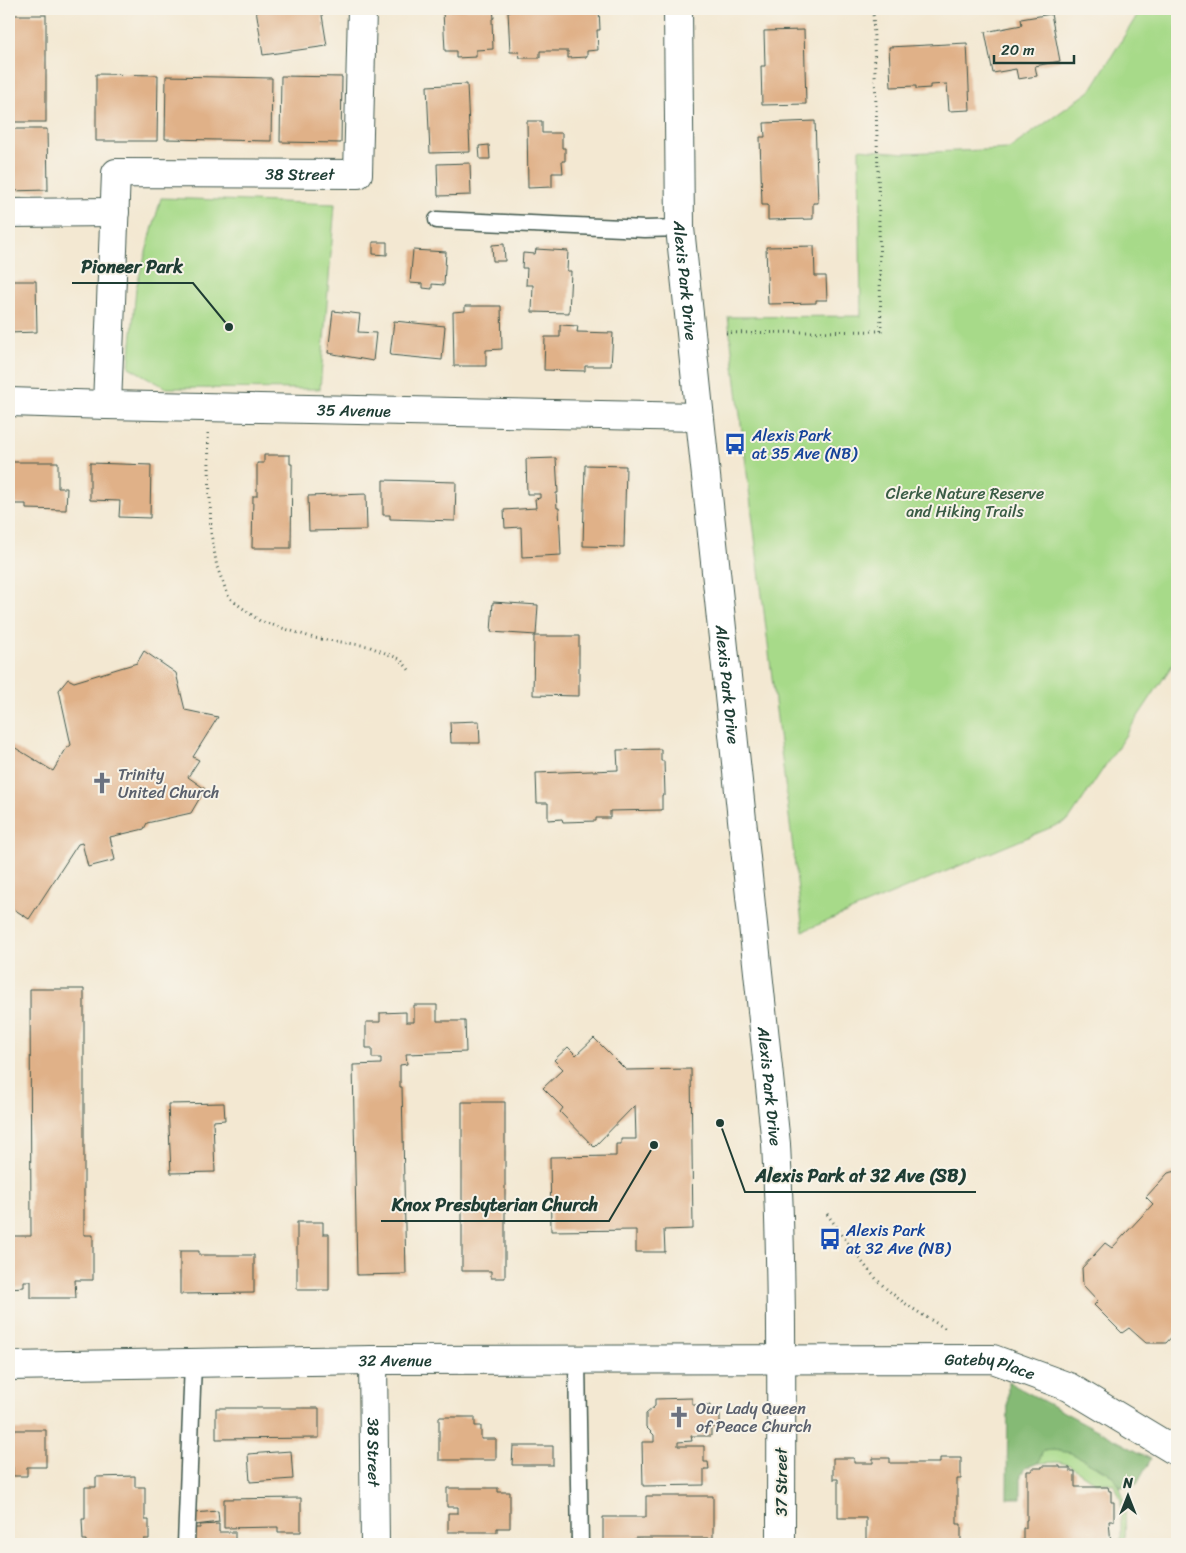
<svg xmlns="http://www.w3.org/2000/svg" width="1186" height="1553" viewBox="0 0 1186 1553" font-family="Sriracha,sans-serif">
	<style>
		.green { fill: #a7da89; stroke: #638c5e }
		.forest { fill: #85ba75; stroke: #527c54 }
		.building { fill: #e0b188 }
		.lines { fill: none; stroke-linecap: round; stroke-linejoin: round }
		.service-casing { stroke: #3f574c; stroke-width: 19 }
		.minor-casing { stroke: #3f574c; stroke-width: 30 }
		.tertiary-casing { stroke: #3f574c; stroke-width: 30 }
		.path { stroke: #3f574c; stroke-width: 3; stroke-dasharray: 1 4; stroke-linecap: butt }
		.service { stroke: #fff; stroke-width: 16 }
		.minor { stroke: #fff; stroke-width: 28 }
		.tertiary { stroke: #fff; stroke-width: 28 }
		.labels { text-anchor: middle; stroke-width: 4; stroke-linejoin: round; paint-order: stroke }
		.street-label { font-size: 16px; fill: #1f3d34; stroke: #f7f3e8 }
		.transit-label { font-size: 16px; fill: #164399; stroke: #f7f3e8; text-anchor: start }
		.park-label { font-size: 16px; fill: #3a5c45; stroke: #f7f3e8 }
		.worship-label { font-size: 16px; fill: #5b616d; stroke: #f7f3e8; text-anchor: start }
		.leader { fill: none; stroke: #1f3d34; stroke-width: 2 }
		.callout-dot { fill: #1f3d34; stroke: #f7f3e8; stroke-width: 2 }
		.callout-label { font-size: 18px; text-anchor: middle; font-weight: bold; fill: #1f3d34; stroke: #f7f3e8; stroke-width: 4; stroke-linejoin: round; paint-order: stroke }
	</style>
	<rect width="100%" height="100%" fill="#f7f3e8"/>
	<filter id="ink" filterUnits="userSpaceOnUse"><feTurbulence type="fractalNoise" baseFrequency=".02" numOctaves="2"/><feDisplacementMap in="SourceGraphic" scale="10" xChannelSelector="R" yChannelSelector="G"/><feConvolveMatrix kernelMatrix="1 2 1 2 8 2 1 2 1" color-interpolation-filters="sRGB"/></filter>
	<filter id="wash" filterUnits="userSpaceOnUse"><feTurbulence type="fractalNoise" baseFrequency=".0096" numOctaves="4" result="noise"/><feDisplacementMap in="SourceGraphic" scale="20" xChannelSelector="R" yChannelSelector="G"/><feGaussianBlur stdDeviation="1.12" result="paint"/><feColorMatrix in="noise" values="0 0 0 0 0 0 0 0 0 0 0 0 0 0 0 0 0 1.4 0 .05"/><feComposite in="paint" operator="in"/></filter>
	<g filter="url(#wash)">
		<rect width="100%" height="100%" fill="#f3e8d2"/>
		<g class="green">
			<path d="M 1141,9 L 1177,9 L 1177,658 L 1069,820 L 803,931 L 728,317 L 861,316 L 859,149 L 904,153 L 1009,149 L 1090,91 Z"/>
			<path d="M 161,198 L 335,204 L 320,389 L 166,388 L 129,367 L 136,288 Z"/>
			<path d="M 1053,1450 C 1059,1451 1064,1451 1069,1452 C 1084,1456 1117,1474 1121,1490 C 1127,1507 1125,1526 1125,1544 L 1121,1544 L 1121,1500 L 1115,1485 L 1105,1482 L 1096,1483 L 1069,1465 L 1058,1462 L 1038,1463 L 1043,1451 Z"/>
		</g>
		<path class="forest" d="M 1008,1382 L 1151,1459 L 1137,1484 L 1121,1487 L 1110,1474 L 1071,1453 L 1053,1450 L 1043,1451 L 1038,1463 L 1025,1468 L 1021,1475 L 1021,1498 L 1007,1498 Z"/>
		<g id="blocks">
			<g class="building">
				<path d="M 256,9 L 321,9 L 327,46 L 263,55 Z"/>
				<path d="M 450,9 L 493,9 L 494,18 L 492,19 L 493,49 L 476,50 L 476,57 L 456,58 L 456,51 L 445,51 L 443,11 L 450,11 Z"/>
				<path d="M 514,9 L 550,9 L 550,10 L 556,10 L 556,9 L 599,9 L 600,30 L 597,30 L 598,50 L 587,51 L 587,57 L 568,58 L 568,51 L 540,51 L 540,58 L 520,58 L 519,52 L 510,52 L 508,11 L 514,11 Z"/>
				<path d="M 1051,14 L 1060,61 L 1035,66 L 1037,76 L 1018,79 L 1016,69 L 993,73 L 985,32 L 1022,25 L 1021,19 Z"/>
				<rect x="9" y="15" width="37" height="107"/>
				<path d="M 804,30 L 806,104 L 762,105 L 761,66 L 765,66 L 764,31 Z"/>
				<path d="M 967,43 L 970,110 L 949,111 L 947,84 L 930,85 L 930,88 L 916,89 L 916,86 L 891,87 L 889,47 Z"/>
				<path d="M 96,74 L 158,75 L 157,141 L 96,141 Z"/>
				<path d="M 166,76 L 272,78 L 271,141 L 165,139 Z"/>
				<path d="M 281,76 L 342,77 L 341,143 L 280,142 Z"/>
				<path d="M 467,84 L 470,152 L 430,153 L 427,86 Z"/>
				<path d="M 527,121 L 542,121 L 542,133 L 562,133 L 562,148 L 565,148 L 565,161 L 562,161 L 563,173 L 552,173 L 552,187 L 528,188 Z"/>
				<path d="M 815,121 L 818,203 L 813,203 L 813,219 L 768,220 L 768,205 L 762,205 L 760,137 L 765,137 L 764,123 Z"/>
				<path d="M 9,129 L 47,129 L 48,190 L 9,191 Z"/>
				<path d="M 489,145 L 490,159 L 480,159 L 479,146 Z"/>
				<path d="M 470,163 L 471,195 L 438,196 L 437,164 Z"/>
				<path d="M 373,242 L 387,242 L 387,255 L 373,254 Z"/>
				<path d="M 504,244 L 505,261 L 493,261 L 492,245 Z"/>
				<path d="M 814,246 L 815,276 L 826,276 L 827,300 L 816,300 L 816,303 L 768,304 L 766,247 Z"/>
				<path d="M 536,249 L 568,251 L 567,271 L 571,271 L 569,313 L 532,312 L 533,285 L 526,285 L 527,268 L 522,268 L 523,253 L 535,254 Z"/>
				<path d="M 413,250 L 446,252 L 444,285 L 432,284 L 432,289 L 423,288 L 423,284 L 410,283 Z"/>
				<path d="M 9,281 L 36,281 L 37,332 L 9,333 Z"/>
				<path d="M 465,306 L 501,306 L 502,349 L 486,350 L 486,366 L 454,366 L 453,312 L 465,311 Z"/>
				<path d="M 333,311 L 360,314 L 358,332 L 376,333 L 373,361 L 328,353 Z"/>
				<path d="M 394,321 L 445,326 L 442,360 L 390,355 Z"/>
				<path d="M 560,325 L 578,326 L 577,332 L 613,333 L 611,366 L 585,366 L 585,371 L 544,370 L 545,337 L 560,337 Z"/>
				<path d="M 264,455 L 290,455 L 290,464 L 292,464 L 291,548 L 252,548 L 253,496 L 257,496 L 257,463 L 264,463 Z"/>
				<path d="M 556,458 L 558,493 L 556,493 L 557,508 L 559,508 L 561,555 L 522,557 L 521,527 L 505,528 L 504,510 L 536,508 L 535,499 L 540,498 L 540,494 L 527,494 L 526,459 Z"/>
				<path d="M 9,462 L 58,462 L 58,488 L 67,488 L 66,510 L 26,509 L 26,504 L 9,504 Z"/>
				<path d="M 90,463 L 151,465 L 150,518 L 119,517 L 120,501 L 90,500 Z"/>
				<path d="M 585,465 L 626,466 L 624,547 L 583,546 Z"/>
				<path d="M 383,480 L 456,482 L 455,521 L 390,519 L 390,515 L 383,515 Z"/>
				<path d="M 366,494 L 367,530 L 309,531 L 308,496 Z"/>
				<path d="M 493,602 L 538,605 L 536,635 L 491,632 Z"/>
				<path d="M 534,636 L 579,636 L 579,696 L 533,695 Z"/>
				<path d="M 144,651 L 176,673 L 185,710 L 218,717 L 193,757 L 199,760 L 188,777 L 205,789 L 191,813 L 147,823 L 144,829 L 110,837 L 115,860 L 88,867 L 82,843 L 78,844 L 29,919 L 9,906 L 9,744 L 53,771 L 66,749 L 71,745 L 59,690 L 68,679 L 74,682 L 137,663 Z"/>
				<path d="M 479,721 L 480,743 L 451,743 L 450,722 Z"/>
				<path d="M 661,749 L 661,761 L 664,761 L 665,795 L 662,795 L 662,810 L 610,811 L 610,818 L 596,818 L 596,821 L 563,822 L 562,819 L 548,820 L 548,803 L 537,803 L 536,773 L 618,770 L 617,750 Z"/>
				<path d="M 30,989 L 84,989 L 84,1235 L 93,1235 L 93,1280 L 75,1280 L 76,1298 L 31,1298 L 31,1281 L 24,1281 L 24,1287 L 9,1288 L 9,1236 L 31,1236 Z"/>
				<path d="M 414,1005 L 437,1005 L 437,1021 L 465,1021 L 466,1052 L 406,1054 L 407,1064 L 400,1065 L 400,1087 L 402,1087 L 406,1274 L 357,1275 L 353,1065 L 381,1064 L 381,1058 L 372,1058 L 372,1048 L 366,1048 L 366,1022 L 380,1022 L 380,1013 L 406,1012 L 406,1022 L 414,1022 Z"/>
				<path d="M 594,1038 L 626,1070 L 691,1069 L 693,1229 L 664,1230 L 665,1252 L 636,1252 L 636,1230 L 551,1231 L 550,1157 L 616,1156 L 616,1144 L 621,1144 L 621,1139 L 636,1139 L 635,1105 L 594,1147 L 560,1112 L 563,1108 L 543,1088 L 563,1069 L 554,1060 L 568,1047 L 576,1055 Z"/>
				<path d="M 462,1102 L 505,1102 L 505,1278 L 491,1278 L 491,1271 L 462,1271 Z"/>
				<path d="M 224,1103 L 225,1120 L 213,1121 L 215,1172 L 171,1173 L 168,1104 Z"/>
				<path d="M 1177,1171 L 1177,1331 L 1166,1343 L 1146,1343 L 1129,1328 L 1122,1333 L 1094,1305 L 1098,1301 L 1083,1285 L 1082,1268 L 1105,1243 L 1112,1248 L 1153,1204 L 1146,1197 L 1168,1173 Z"/>
				<path d="M 297,1222 L 323,1222 L 323,1234 L 329,1234 L 329,1290 L 297,1290 Z"/>
				<path d="M 180,1251 L 199,1251 L 199,1255 L 254,1255 L 254,1293 L 180,1294 Z"/>
				<path d="M 692,1398 L 692,1405 L 710,1405 L 710,1414 L 720,1414 L 720,1427 L 711,1427 L 711,1436 L 691,1436 L 692,1441 L 678,1442 L 678,1446 L 704,1446 L 704,1462 L 708,1462 L 709,1469 L 704,1469 L 704,1485 L 643,1486 L 642,1442 L 654,1442 L 654,1435 L 646,1427 L 646,1414 L 655,1406 L 655,1399 Z"/>
				<path d="M 216,1408 L 319,1408 L 319,1438 L 216,1439 Z"/>
				<path d="M 439,1417 L 475,1417 L 475,1426 L 481,1426 L 481,1439 L 496,1439 L 496,1460 L 439,1460 Z"/>
				<path d="M 10,1430 L 46,1430 L 46,1467 L 27,1467 L 27,1476 L 13,1476 L 13,1467 L 11,1467 Z"/>
				<path d="M 513,1446 L 553,1446 L 553,1465 L 512,1465 Z"/>
				<path d="M 291,1451 L 293,1479 L 250,1482 L 248,1454 Z"/>
				<path d="M 833,1458 L 854,1458 L 854,1463 L 873,1463 L 873,1458 L 890,1458 L 890,1463 L 940,1463 L 940,1458 L 961,1458 L 961,1479 L 957,1479 L 957,1524 L 961,1524 L 961,1544 L 866,1544 L 866,1518 L 838,1518 L 838,1479 L 833,1479 Z"/>
				<path d="M 1042,1466 L 1060,1466 L 1060,1468 L 1070,1468 L 1070,1471 L 1075,1471 L 1075,1487 L 1108,1487 L 1109,1491 L 1111,1491 L 1111,1502 L 1114,1502 L 1114,1521 L 1109,1521 L 1111,1544 L 1023,1544 L 1023,1528 L 1026,1528 L 1026,1520 L 1027,1520 L 1027,1471 L 1032,1471 L 1032,1468 L 1042,1468 Z"/>
				<path d="M 135,1476 L 135,1487 L 145,1487 L 145,1520 L 149,1520 L 149,1539 L 144,1539 L 144,1544 L 86,1544 L 86,1540 L 83,1540 L 82,1519 L 85,1519 L 85,1487 L 96,1487 L 96,1477 Z"/>
				<path d="M 447,1488 L 498,1488 L 498,1492 L 510,1492 L 510,1528 L 497,1528 L 497,1532 L 448,1532 L 448,1513 L 458,1513 L 458,1507 L 447,1507 Z"/>
				<path d="M 646,1496 L 713,1496 L 713,1538 L 635,1538 L 635,1541 L 603,1542 L 603,1517 L 646,1517 Z"/>
				<path d="M 301,1498 L 301,1532 L 278,1532 L 278,1527 L 224,1528 L 224,1499 Z"/>
				<path d="M 218,1511 L 219,1522 L 196,1525 L 194,1513 Z"/>
				<path d="M 219,1524 L 219,1532 L 235,1532 L 235,1544 L 190,1544 L 190,1528 L 200,1528 L 200,1525 Z"/>
				<rect x="538" y="1542" width="22" height="2"/>
				<path d="M 587,1542 L 610,1543 L 609,1544 L 587,1544 Z"/>
			</g>
		</g>
	</g>
	<g filter="url(#ink)">
		<use href="#blocks" fill-opacity="0" stroke="#3f574c" stroke-width="1"/>
		<g class="lines">
			<g class="service-casing">
				<g id="service">
					<path d="M 437,220 L 645,229 L 680,228"/>
					<path d="M 577,1360 L 580,1544"/>
					<path d="M 186,1544 L 193,1363"/>
				</g>
			</g>
			<g class="minor-casing">
				<g id="minor">
					<path d="M 9,213 L 115,212"/>
					<path id="s1" d="M 9,402 L 107,405 L 699,417"/>
					<path id="s2" d="M 107,405 L 116,173 L 358,174 L 362,9"/>
					<path id="s3" d="M 373,1360 L 375,1544"/>
					<path id="s4" d="M 9,1366 L 373,1360 L 993,1359 L 1069,1387 L 1177,1452"/>
				</g>
			</g>
			<g class="tertiary-casing">
				<g id="tertiary">
					<path id="s5" d="M 678,9 L 680,228 L 776,1144 C 783,1277 781,1411 781,1544"/>
				</g>
			</g>
			<g class="path">
				<path d="M 726,333 L 881,331 L 878,171 L 873,9"/>
				<path d="M 208,433 L 211,533 L 217,567 L 229,598 L 260,621 L 314,638 L 368,646 L 400,659 L 410,671"/>
				<path d="M 827,1214 C 842,1234 855,1254 871,1273 C 892,1298 921,1314 948,1330"/>
			</g>
			<use href="#service" class="service"/>
			<use href="#minor" class="minor"/>
			<use href="#tertiary" class="tertiary"/>
		</g>
	</g>
	<defs>
		<g id="bus-bare" transform="scale(1.725)"><path d="M-5-6H5V4H4V6H2V4H-2V6H-4V4H-5ZM-3.5-4V0h7V-4ZM-3.5 1.2v1.5H-2V1.2ZM2 1.2v1.5H3.5V1.2Z" fill="#1a4fb4" stroke="#f7f3e8" stroke-width="2.5" paint-order="stroke"/></g>
		<g id="church-bare" transform="scale(1.725)"><path d="M-1.2-6h2.4v3.5h3.3v2.4h-3.3V6h-2.4V-.1h-3.3v-2.4h3.3Z" fill="#6b7280" stroke="#f7f3e8" stroke-width="2.5" paint-order="stroke"/></g>
	</defs>
	<g fill-rule="evenodd">
		<use href="#bus-bare" x="735" y="444"/>
		<use href="#church-bare" x="102" y="783"/>
		<use href="#bus-bare" x="830" y="1239"/>
		<use href="#church-bare" x="679" y="1417"/>
	</g>
	<g class="labels">
		<g class="street-label">
			<text dy="6" stroke="none"><textPath href="#s2" startOffset="416">38 Street</textPath></text>
			<text dy="6" stroke="none"><textPath href="#s5" startOffset="272">Alexis Park Drive</textPath></text>
			<text dy="6" stroke="none"><textPath href="#s1" startOffset="345">35 Avenue</textPath></text>
			<text dy="6" stroke="none"><textPath href="#s5" startOffset="678">Alexis Park Drive</textPath></text>
			<text dy="6" stroke="none"><textPath href="#s5" startOffset="1082">Alexis Park Drive</textPath></text>
			<text dy="6" stroke="none"><textPath href="#s4" startOffset="386">32 Avenue</textPath></text>
			<text dy="6" stroke="none"><textPath href="#s4" startOffset="982">Gateby Place</textPath></text>
			<text dy="6" stroke="none"><textPath href="#s3" startOffset="92">38 Street</textPath></text>
			<text transform="translate(781 1482) rotate(-90)" y="6">37 Street</text>
		</g>
		<g class="transit-label">
			<text x="752" y="441">Alexis Park<tspan x="752" dy="18">at 35 Ave (NB)</tspan></text>
			<text x="846" y="1236">Alexis Park<tspan x="846" dy="18">at 32 Ave (NB)</tspan></text>
		</g>
		<g class="park-label">
			<text x="965" y="499">Clerke Nature Reserve<tspan x="965" dy="18">and Hiking Trails</tspan></text>
		</g>
		<g class="worship-label">
			<text x="118" y="780">Trinity<tspan x="118" dy="18">United Church</tspan></text>
			<text x="696" y="1414">Our Lady Queen<tspan x="696" dy="18">of Peace Church</tspan></text>
		</g>
	</g>
	<path class="leader" d="M229 327L193 283H72M720 1123L745 1192H976M654 1145L609 1221H381"/>
	<g class="callout-dot">
		<circle cx="229" cy="327" r="5"/>
		<circle cx="720" cy="1123" r="5"/>
		<circle cx="654" cy="1145" r="5"/>
	</g>
	<g class="callout-label">
		<text x="132" y="273">Pioneer Park</text>
		<text x="860" y="1182">Alexis Park at 32 Ave (SB)</text>
		<text x="495" y="1211">Knox Presbyterian Church</text>
	</g>
	<rect width="1186" height="1553" fill="none" stroke="#f7f3e8" stroke-width="30"/>
	<g transform="translate(1128 1496)" stroke="#f7f3e8" stroke-width="4" paint-order="stroke">
	<path d="M0-4L9 19L0 12L-9 19Z" fill="#1f3d34"/>
	<text y="-8" font-size="14" font-weight="bold" text-anchor="middle" fill="#1f3d34">N</text>
	</g>
	<path d="M994 55v8h80v-8" fill="none" stroke="#1f3d34" stroke-width="2.5"/>
	<text x="1001" y="55" font-size="15" fill="#1f3d34" stroke="#f7f3e8" stroke-width="4" paint-order="stroke">20 m</text>
</svg>
